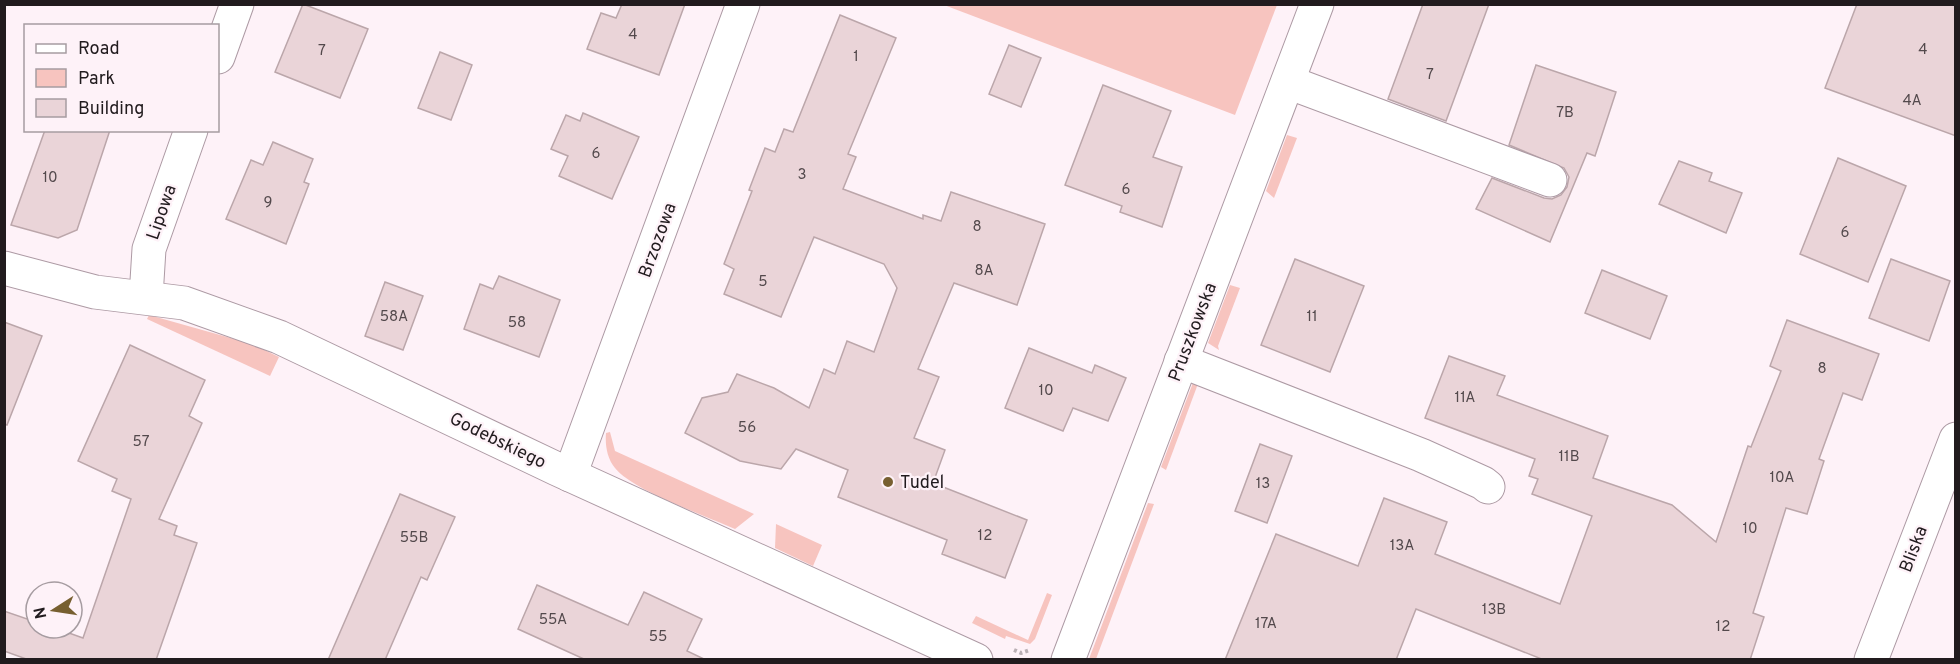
<svg xmlns="http://www.w3.org/2000/svg" width="1960" height="664" viewBox="0 0 1960 664" font-family="Overpass,sans-serif">
	<style>
		.green { fill: #f7c4bf }
		.building { fill: #ead4d8; stroke: #bba6aa; stroke-width: 1.5 }
		.lines { fill: none; stroke-linecap: round; stroke-linejoin: round }
		.minor-casing { stroke: #ad9aa4; stroke-width: 35 }
		.path { stroke: #bab0b5; stroke-width: 4; stroke-dasharray: 3 3; stroke-linecap: butt }
		.minor { stroke: #fff; stroke-width: 33 }
		.poi-dot { fill: #775f30; stroke: #fef2f8; stroke-width: 2 }
		.labels { text-anchor: middle; stroke-width: 4.5; stroke-linejoin: round; paint-order: stroke }
		.number-label { font-size: 15px; fill: #53494c }
		.street-label { font-size: 18px; fill: #211b1e; stroke: #fef2f8 }
		.poi-label { font-size: 18px; fill: #211b1e; stroke: #fef2f8; text-anchor: start }
	</style>
	<rect width="100%" height="100%" fill="#fef2f8"/>
	<g class="green">
		<path d="M 944,5 L 1277,5 L 1235,115 Z"/>
		<path d="M 1287,135 L 1297,138 L 1274,198 L 1266,191 Z"/>
		<path d="M 1230,285 L 1240,288 L 1218,346 L 1219,350 L 1208,343 Z"/>
		<path d="M 149,315 L 252,344 L 279,357 L 270,376 L 147,319 Z"/>
		<path d="M 1194,380 L 1199,381 L 1166,470 L 1161,467 Z"/>
		<path d="M 610,432 L 615,451 L 754,514 L 735,529 C 706,516 632,490 615,468 C 607,458 605,445 606,433 Z"/>
		<path d="M 1148,503 L 1154,504 L 1096,659 L 1089,659 Z"/>
		<path d="M 776,524 L 822,545 L 813,566 L 775,548 Z"/>
		<path d="M 1047,593 L 1052,595 L 1035,639 L 1030,644 L 1006,636 L 1005,639 L 972,623 L 976,616 L 1028,640 Z"/>
	</g>
	<g class="building">
		<path d="M 303,4 L 368,29 L 340,98 L 275,72 Z"/>
		<path d="M 622,4 L 685,4 L 659,75 L 587,49 L 601,13 L 616,18 Z"/>
		<path d="M 1423,4 L 1489,4 L 1446,121 L 1388,99 Z"/>
		<path d="M 1857,4 L 1956,4 L 1956,136 L 1825,88 Z"/>
		<path d="M 840,15 L 896,38 L 848,154 L 856,157 L 843,189 L 923,219 L 923,215 L 941,221 L 951,192 L 1045,224 L 1017,305 L 954,283 L 918,369 L 939,377 L 914,438 L 945,450 L 933,483 L 1027,520 L 1005,578 L 942,554 L 947,540 L 838,497 L 848,470 L 796,449 L 781,469 L 740,461 L 685,433 L 702,398 L 728,392 L 737,374 L 774,388 L 809,408 L 824,369 L 835,374 L 847,341 L 874,352 L 897,288 L 884,264 L 814,237 L 781,317 L 724,294 L 734,269 L 724,264 L 752,191 L 749,190 L 765,148 L 775,152 L 784,129 L 793,132 Z"/>
		<path d="M 1009,45 L 1041,58 L 1021,107 L 989,94 Z"/>
		<path d="M 440,52 L 472,65 L 451,120 L 418,108 Z"/>
		<path d="M 1536,65 L 1616,92 L 1595,156 L 1587,153 L 1550,242 L 1476,209 L 1492,178 L 1544,198 L 1552,199 L 1561,195 L 1567,187 L 1569,177 L 1564,168 L 1509,145 Z"/>
		<path d="M 1103,85 L 1171,111 L 1153,157 L 1182,167 L 1162,227 L 1120,212 L 1122,206 L 1065,185 Z"/>
		<path d="M 583,113 L 639,137 L 612,199 L 559,176 L 568,156 L 551,149 L 566,115 L 580,121 Z"/>
		<path d="M 45,130 L 110,130 L 77,230 L 58,238 L 11,225 Z"/>
		<path d="M 273,142 L 313,159 L 304,182 L 309,184 L 286,244 L 226,219 L 251,160 L 263,165 Z"/>
		<path d="M 1838,158 L 1906,186 L 1868,282 L 1800,254 Z"/>
		<path d="M 1679,161 L 1712,173 L 1709,181 L 1742,193 L 1726,233 L 1659,204 Z"/>
		<path d="M 1295,259 L 1364,286 L 1330,372 L 1261,345 Z"/>
		<path d="M 1891,259 L 1950,281 L 1929,341 L 1869,318 Z"/>
		<path d="M 1602,270 L 1667,296 L 1650,339 L 1585,313 Z"/>
		<path d="M 499,276 L 560,300 L 539,357 L 464,329 L 480,284 L 493,289 Z"/>
		<path d="M 385,282 L 423,296 L 403,350 L 365,336 Z"/>
		<path d="M 1787,320 L 1879,354 L 1862,400 L 1843,393 L 1819,459 L 1824,461 L 1807,514 L 1786,508 L 1753,613 L 1764,617 L 1750,660 L 1544,660 L 1416,609 L 1396,660 L 1225,660 L 1276,534 L 1358,566 L 1384,498 L 1447,522 L 1435,554 L 1560,604 L 1592,516 L 1532,494 L 1538,479 L 1529,476 L 1535,459 L 1425,418 L 1449,356 L 1505,376 L 1497,395 L 1608,436 L 1593,478 L 1672,505 L 1716,542 L 1748,446 L 1751,447 L 1781,371 L 1770,366 Z"/>
		<path d="M 4,322 L 42,336 L 7,425 L 4,424 Z"/>
		<path d="M 130,345 L 205,380 L 189,416 L 202,423 L 159,519 L 177,526 L 174,535 L 197,543 L 156,660 L 29,660 L 4,651 L 4,611 L 36,622 L 36,628 L 55,628 L 83,638 L 131,499 L 112,491 L 117,479 L 78,461 Z"/>
		<path d="M 1029,348 L 1092,373 L 1095,365 L 1126,378 L 1108,421 L 1073,408 L 1063,431 L 1005,408 Z"/>
		<path d="M 1260,444 L 1292,456 L 1267,523 L 1235,511 Z"/>
		<path d="M 400,494 L 455,517 L 427,580 L 421,577 L 385,660 L 328,660 Z"/>
		<path d="M 537,585 L 628,625 L 644,592 L 702,619 L 687,651 L 706,660 L 586,660 L 518,629 Z"/>
	</g>
	<g class="lines">
		<g class="minor-casing">
			<g id="minor">
				<path d="M 218,57 L 237,4"/>
				<path d="M 1288,82 L 1550,180"/>
				<path d="M 4,268 L 95,292 L 184,303 L 279,337 L 557,469 L 976,660"/>
				<path d="M 146,297 L 149,249 L 191,130"/>
				<path d="M 1181,361 L 1421,455 L 1483,483 L 1488,487"/>
				<path d="M 570,475 L 743,4"/>
				<path d="M 1068,660 L 1317,4"/>
				<path d="M 1871,660 L 1956,439"/>
			</g>
		</g>
		<path class="path" d="M 1014,650 L 1021,653 L 1030,650"/>
		<use href="#minor" class="minor"/>
	</g>
	<circle class="poi-dot" cx="888" cy="482" r="6"/>
	<g class="labels">
		<g class="number-label">
			<text x="633" y="39">4</text>
			<text x="1923" y="54">4</text>
			<text x="322" y="55">7</text>
			<text x="856" y="61">1</text>
			<text x="1430" y="79">7</text>
			<text x="1912" y="105">4A</text>
			<text x="1565" y="117">7B</text>
			<text x="596" y="158">6</text>
			<text x="802" y="179">3</text>
			<text x="50" y="182">10</text>
			<text x="1126" y="194">6</text>
			<text x="268" y="207">9</text>
			<text x="977" y="231">8</text>
			<text x="1845" y="237">6</text>
			<text x="984" y="275">8A</text>
			<text x="763" y="286">5</text>
			<text x="394" y="321">58A</text>
			<text x="1312" y="321">11</text>
			<text x="517" y="327">58</text>
			<text x="1822" y="373">8</text>
			<text x="1046" y="395">10</text>
			<text x="1465" y="402">11A</text>
			<text x="747" y="432">56</text>
			<text x="141" y="446">57</text>
			<text x="1569" y="461">11B</text>
			<text x="1782" y="482">10A</text>
			<text x="1263" y="488">13</text>
			<text x="1750" y="533">10</text>
			<text x="985" y="540">12</text>
			<text x="414" y="542">55B</text>
			<text x="1402" y="550">13A</text>
			<text x="1494" y="614">13B</text>
			<text x="553" y="624">55A</text>
			<text x="1266" y="628">17A</text>
			<text x="1723" y="631">12</text>
			<text x="658" y="641">55</text>
		</g>
		<g class="street-label">
			<text transform="translate(161 212) rotate(-71)" y="6">Lipowa</text>
			<text transform="translate(657 240) rotate(-70)" y="6">Brzozowa</text>
			<text transform="translate(1192 332) rotate(-69)" y="6">Pruszkowska</text>
			<text transform="translate(498 440) rotate(26)" y="6">Godebskiego</text>
			<text transform="translate(1913 549) rotate(-69)" y="6">Bliska</text>
		</g>
		<g class="poi-label">
			<text x="900" y="488">Tudel</text>
		</g>
	</g>
	<rect width="1960" height="664" fill="none" stroke="#211b1e" stroke-width="12"/>
	<rect x="24" y="24" width="195" height="108" fill="#fef2f8" stroke="#a69ca1" stroke-width="1.5"/>
	<rect x="36" y="44" width="30" height="9" fill="#ffffff" stroke="#a69ca1" stroke-width="1.5"/>
	<text x="78" y="54" font-size="18" fill="#211b1e">Road</text>
	<rect x="36" y="69" width="30" height="18" fill="#f7c4bf" stroke="#a69ca1" stroke-width="1.5"/>
	<text x="78" y="84" font-size="18" fill="#211b1e">Park</text>
	<rect x="36" y="99" width="30" height="18" fill="#ead4d8" stroke="#a69ca1" stroke-width="1.5"/>
	<text x="78" y="114" font-size="18" fill="#211b1e">Building</text>
	<g transform="translate(54 610) rotate(258)"><circle r="28" fill="#fef2f8" stroke="#a69ca1" stroke-width="1.5"/>
	<path d="M0-4.5L10 22L0 15L-10 22Z" fill="#775f30"/>
	<text y="-9" font-size="16" font-weight="bold" text-anchor="middle" fill="#211b1e">N</text>
	</g>
</svg>
